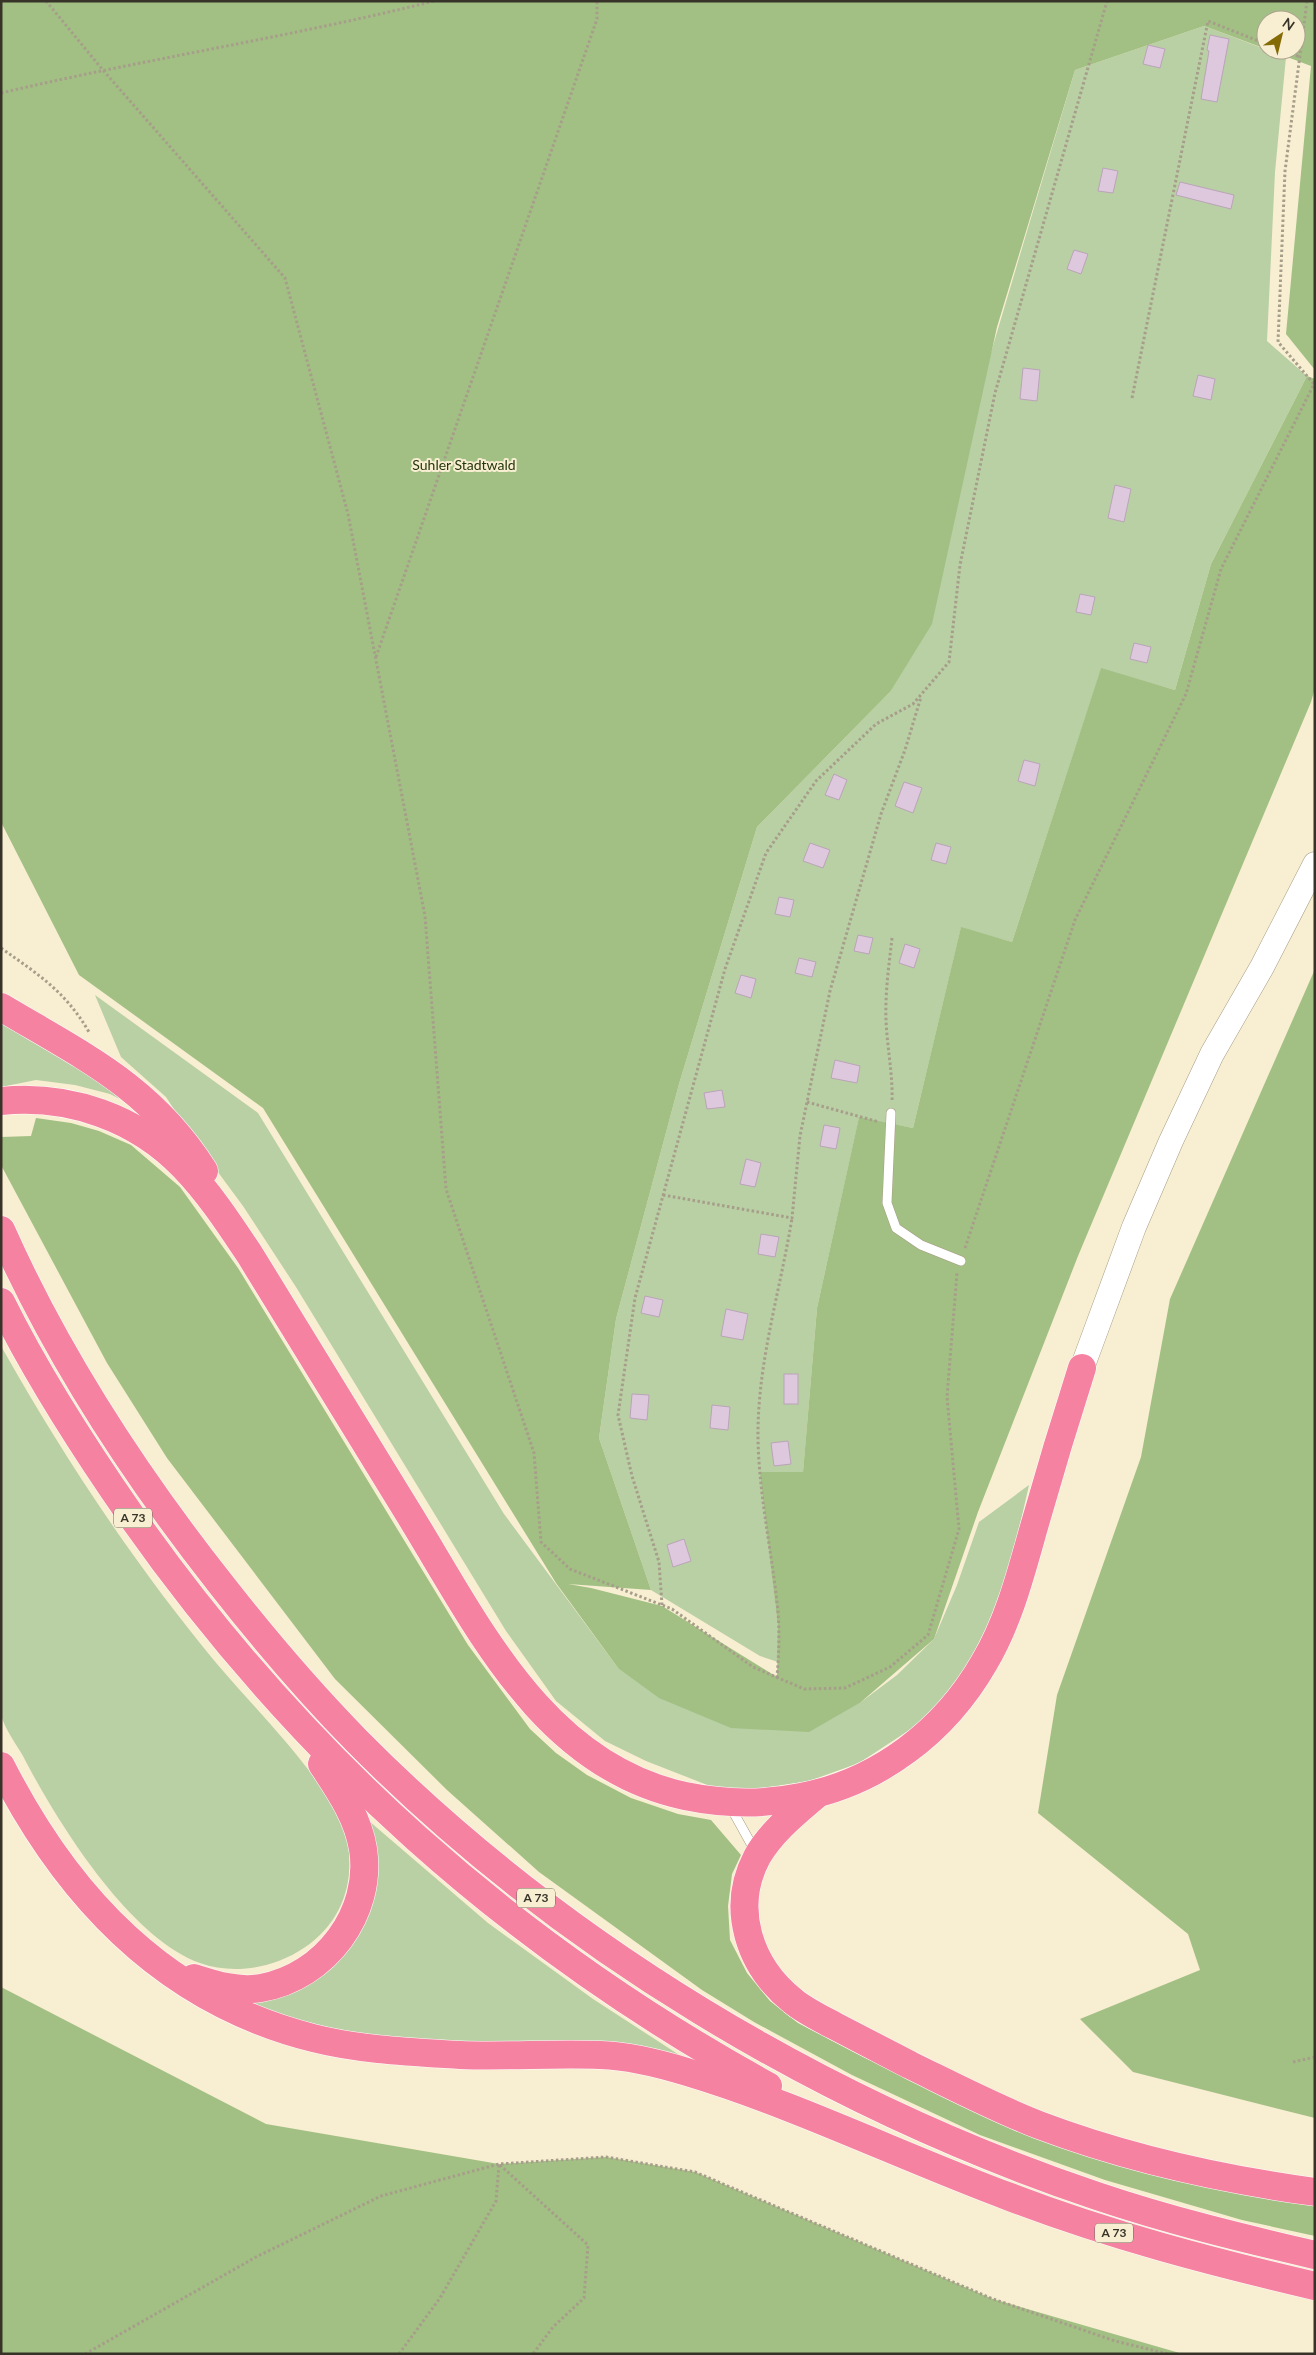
<svg xmlns="http://www.w3.org/2000/svg" width="1316" height="2355" viewBox="0 0 1316 2355" font-family="Lato,sans-serif">
	<style>
		.green { fill: #b9cfa4 }
		.forest { fill: #a2c083 }
		.building { fill: #dec8dd; stroke: #baa4b8 }
		.lines { fill: none; stroke-linecap: round; stroke-linejoin: round }
		.lane-casing { stroke: #a69d83; stroke-width: 10 }
		.secondary-casing { stroke: #a69d83; stroke-width: 25 }
		.highway-casing { stroke: #fff; stroke-width: 29 }
		.path { stroke: #a69e8a; stroke-width: 3; stroke-dasharray: 2.5 2.5; stroke-linecap: butt }
		.lane { stroke: #fff; stroke-width: 9 }
		.secondary { stroke: #fff; stroke-width: 24 }
		.highway { stroke: #f682a2; stroke-width: 28 }
		.labels { text-anchor: middle; stroke-width: 4; stroke-linejoin: round; paint-order: stroke }
		.shield { fill: #f8eed2; stroke: #716b5b; stroke-width: 1 }
		.shield-label { font-size: 12px; font-weight: bold; fill: #373328 }
		.park-label { font-size: 14px; fill: #24370b; stroke: #f8eed2 }
	</style>
	<rect width="100%" height="100%" fill="#f8eed2"/>
	<g class="green">
		<path d="M 1204,26 L 1286,57 L 1275,172 L 1267,341 L 1307,376 L 1211,564 L 1175,690 L 1101,669 L 1012,942 L 961,928 L 913,1128 L 859,1118 L 817,1308 L 803,1473 L 761,1472 L 778,1628 L 778,1662 L 760,1656 L 651,1590 L 599,1438 L 616,1319 L 679,1084 L 757,827 L 890,692 L 1075,70 Z"/>
		<path d="M 95,995 L 258,1113 L 504,1514 L 618,1668 L 861,1702 L 897,1675 L 934,1639 L 957,1585 L 979,1522 L 1029,1485 L 1001,1608 L 991,1633 L 942,1702 L 920,1723 L 859,1763 L 809,1781 L 756,1789 L 715,1788 L 646,1761 L 605,1741 L 556,1701 L 506,1631 L 296,1287 L 243,1206 L 192,1137 L 166,1097 L 121,1057 Z"/>
		<path d="M 1,1022 L 93,1076 L 148,1113 L 110,1094 L 75,1085 L 36,1080 L 1,1087 Z"/>
		<path d="M 1,1346 C 64,1458 135,1565 217,1664 C 252,1705 290,1743 321,1787 C 327,1795 335,1803 339,1812 C 352,1841 354,1880 339,1909 C 315,1957 250,1981 200,1963 C 129,1938 56,1820 23,1756 C 16,1744 5,1729 1,1715 C 0,1706 1,1694 1,1684 C 1,1661 1,1638 1,1615 C 1,1525 1,1436 1,1346 Z"/>
		<path d="M 362,1815 L 488,1923 L 593,1999 L 687,2060 L 462,2049 L 315,2030 L 231,1995 L 340,1947 Z"/>
	</g>
	<g class="forest">
		<path d="M 1,1 L 1315,1 L 1315,370 L 1286,334 L 1311,66 L 1269,50 L 1296,50 L 1296,20 L 1266,20 L 1266,49 L 1204,26 L 1075,70 L 997,327 L 932,624 L 890,692 L 757,827 L 679,1084 L 616,1319 L 599,1438 L 651,1590 L 568,1584 L 591,1588 L 662,1606 L 777,1677 L 778,1628 L 760,1472 L 803,1472 L 817,1308 L 859,1117 L 913,1128 L 961,927 L 1012,942 L 1101,668 L 1175,690 L 1211,564 L 1307,376 L 1315,379 L 1315,688 L 1311,702 L 1078,1256 L 978,1512 L 934,1639 L 861,1702 L 809,1732 L 731,1728 L 659,1698 L 618,1668 L 556,1583 L 263,1108 L 79,975 L 1,822 Z"/>
		<path d="M 1315,969 L 1315,2118 L 1133,2072 L 1080,2019 L 1200,1970 L 1188,1934 L 1038,1813 L 1057,1695 L 1141,1457 L 1170,1299 Z"/>
		<path d="M 36,1118 L 71,1123 L 99,1131 L 131,1145 L 180,1187 L 238,1268 L 468,1645 L 530,1729 L 556,1753 L 587,1775 L 631,1798 L 678,1814 L 711,1820 L 741,1855 L 732,1874 L 728,1906 L 730,1940 L 747,1973 L 770,2001 L 798,2023 L 865,2058 L 997,2115 L 1315,2201 L 1315,2236 L 1242,2220 L 1105,2180 L 980,2135 L 852,2075 L 754,2022 L 702,1990 L 539,1872 L 447,1790 L 335,1679 L 167,1458 L 107,1363 L 1,1165 L 1,1137 L 31,1136 Z"/>
		<path d="M 1,1987 L 266,2124 L 499,2164 L 606,2157 L 695,2172 L 993,2299 L 1183,2354 L 1,2354 Z"/>
	</g>
	<g class="building">
		<path d="M 1210,35 L 1229,39 L 1217,102 L 1201,99 L 1209,51 L 1207,50 Z"/>
		<path d="M 1148,45 L 1165,49 L 1160,68 L 1143,64 Z"/>
		<path d="M 1103,168 L 1118,171 L 1113,193 L 1098,191 Z"/>
		<path d="M 1180,182 L 1234,195 L 1231,209 L 1176,195 Z"/>
		<path d="M 1074,250 L 1088,254 L 1081,274 L 1067,269 Z"/>
		<path d="M 1023,368 L 1040,370 L 1037,401 L 1020,399 Z"/>
		<path d="M 1198,375 L 1215,379 L 1211,400 L 1193,396 Z"/>
		<path d="M 1115,485 L 1131,489 L 1124,522 L 1108,518 Z"/>
		<path d="M 1080,594 L 1095,597 L 1091,615 L 1076,612 Z"/>
		<path d="M 1134,643 L 1151,647 L 1147,663 L 1130,659 Z"/>
		<path d="M 1024,760 L 1040,764 L 1035,786 L 1018,781 Z"/>
		<path d="M 834,774 L 847,780 L 839,800 L 825,795 Z"/>
		<path d="M 904,782 L 922,788 L 913,813 L 895,806 Z"/>
		<path d="M 810,843 L 830,850 L 823,868 L 803,861 Z"/>
		<path d="M 936,843 L 951,847 L 946,864 L 931,860 Z"/>
		<path d="M 779,897 L 794,900 L 790,917 L 775,914 Z"/>
		<path d="M 858,935 L 873,938 L 869,954 L 854,951 Z"/>
		<path d="M 905,944 L 920,949 L 914,968 L 899,963 Z"/>
		<path d="M 799,958 L 816,962 L 812,977 L 795,973 Z"/>
		<path d="M 741,975 L 756,979 L 751,998 L 735,993 Z"/>
		<path d="M 835,1060 L 860,1066 L 857,1083 L 831,1078 Z"/>
		<path d="M 722,1090 L 725,1107 L 707,1109 L 704,1093 Z"/>
		<path d="M 824,1125 L 840,1128 L 836,1149 L 820,1146 Z"/>
		<path d="M 746,1159 L 761,1163 L 755,1187 L 740,1184 Z"/>
		<path d="M 761,1234 L 779,1237 L 775,1257 L 758,1254 Z"/>
		<path d="M 645,1296 L 663,1300 L 659,1317 L 641,1313 Z"/>
		<path d="M 726,1309 L 748,1314 L 743,1340 L 721,1336 Z"/>
		<rect x="784" y="1374" width="14" height="30"/>
		<path d="M 632,1394 L 649,1395 L 647,1420 L 630,1418 Z"/>
		<path d="M 712,1405 L 730,1407 L 728,1430 L 710,1428 Z"/>
		<path d="M 788,1441 L 791,1464 L 774,1466 L 771,1443 Z"/>
		<path d="M 684,1539 L 691,1561 L 673,1567 L 667,1545 Z"/>
	</g>
	<g class="lines">
		<g class="lane-casing">
			<g id="lane">
				<path d="M 891,1113 L 887,1203 L 896,1228 L 921,1245 L 961,1261"/>
				<path d="M 730,1806 L 755,1851"/>
			</g>
		</g>
		<g class="secondary-casing">
			<path id="secondary" d="M 1082,1368 L 1134,1227 L 1171,1141 L 1212,1054 L 1262,967 L 1315,864"/>
		</g>
		<g class="highway-casing">
			<g id="highway">
				<path d="M 1,1007 C 83,1056 151,1087 204,1171"/>
				<path d="M 1,1101 C 69,1094 137,1118 184,1167 C 210,1194 230,1225 250,1255 C 303,1342 357,1428 409,1514 C 478,1626 543,1766 685,1796 C 724,1804 762,1805 801,1797 C 879,1782 945,1731 984,1663 C 1009,1621 1021,1573 1034,1527 C 1049,1474 1065,1421 1082,1368"/>
				<path d="M 1,1230 C 58,1358 134,1474 220,1583 C 263,1638 308,1691 357,1741 C 560,1946 824,2104 1097,2196 C 1168,2220 1242,2238 1315,2255"/>
				<path d="M 1,1302 C 38,1377 84,1448 132,1517 C 301,1757 510,1944 768,2086"/>
				<path d="M 1,1766 C 68,1898 165,2001 313,2038 C 360,2050 411,2052 460,2055 C 506,2057 553,2053 600,2055 C 630,2056 658,2063 687,2072 C 797,2105 902,2157 1010,2197 C 1109,2235 1212,2262 1315,2286"/>
				<path d="M 816,1795 C 795,1813 771,1832 757,1857 C 730,1908 749,1966 793,2001 C 805,2011 820,2018 835,2026 C 860,2039 885,2052 910,2065 C 953,2086 995,2108 1039,2125 C 1129,2159 1220,2179 1315,2192"/>
				<path d="M 194,1978 C 216,1985 238,1992 261,1988 C 325,1977 373,1913 363,1849 C 358,1817 339,1790 322,1764"/>
			</g>
		</g>
		<g class="path">
			<path d="M 46,1 L 102,69 L 285,278 L 348,514 L 425,916 L 446,1189 L 534,1453 L 541,1542 L 570,1569 L 672,1609 L 753,1667 L 804,1689 L 845,1688 L 890,1667 L 928,1635 L 959,1529 L 947,1397 L 957,1273"/>
			<path d="M 1282,50 L 1300,57"/>
			<path d="M 1,93 C 145,59 291,37 434,1"/>
			<path d="M 1132,398 L 1208,21 L 1266,44"/>
			<path d="M 376,657 L 597,19 L 597,1"/>
			<path d="M 892,938 C 889,965 885,992 886,1020 C 887,1047 893,1074 892,1102"/>
			<path d="M 1,948 C 39,975 65,991 89,1032"/>
			<path d="M 807,1102 L 879,1122"/>
			<path d="M 663,1195 L 792,1218 L 800,1136 L 830,991 L 881,814 L 905,750 L 921,697"/>
			<path d="M 965,1248 L 1075,920 L 1186,694 L 1221,569 L 1314,384 L 1278,342 L 1285,171 L 1307,1"/>
			<path d="M 662,1605 L 659,1562 L 632,1476 L 618,1415 L 635,1298 L 725,969 L 766,853 L 816,781 L 876,724 L 913,704 L 949,662 L 960,565 L 995,393 L 1107,1"/>
			<path d="M 777,1678 C 779,1652 780,1627 777,1602 C 771,1548 759,1494 758,1439 C 757,1364 780,1292 792,1218"/>
			<path d="M 1293,2062 L 1315,2057"/>
			<path d="M 500,2165 L 588,2245 L 584,2298 L 553,2327 L 533,2354"/>
			<path d="M 85,2354 L 256,2257 L 381,2196 L 499,2164 L 606,2157 L 695,2172 L 993,2299 L 1115,2341 L 1168,2354"/>
			<path d="M 399,2354 L 440,2298 L 496,2201 L 499,2165"/>
		</g>
		<use href="#lane" class="lane"/>
		<use href="#secondary" class="secondary"/>
		<use href="#highway" class="highway"/>
	</g>
	<g class="labels">
		<g class="shield">
			<rect x="114" y="1508.5" width="38" height="19" rx="4"/>
			<rect x="517" y="1888.5" width="38" height="19" rx="4"/>
			<rect x="1095" y="2223.5" width="38" height="19" rx="4"/>
		</g>
		<g class="shield-label">
			<text x="133" y="1522">A 73</text>
			<text x="536" y="1902">A 73</text>
			<text x="1114" y="2237">A 73</text>
		</g>
		<g class="park-label">
			<text x="464" y="470">Suhler Stadtwald</text>
		</g>
	</g>
	<rect width="1316" height="2355" fill="none" stroke="#373328" stroke-width="5"/>
	<g transform="translate(1281 35) rotate(35)"><circle r="24" fill="#f8eed2" stroke="#aba38e"/>
	<path d="M0-4L9 19L0 12L-9 19Z" fill="#846b05"/>
	<text y="-8" font-size="14" font-weight="bold" text-anchor="middle" fill="#373328">N</text>
	</g>
</svg>
